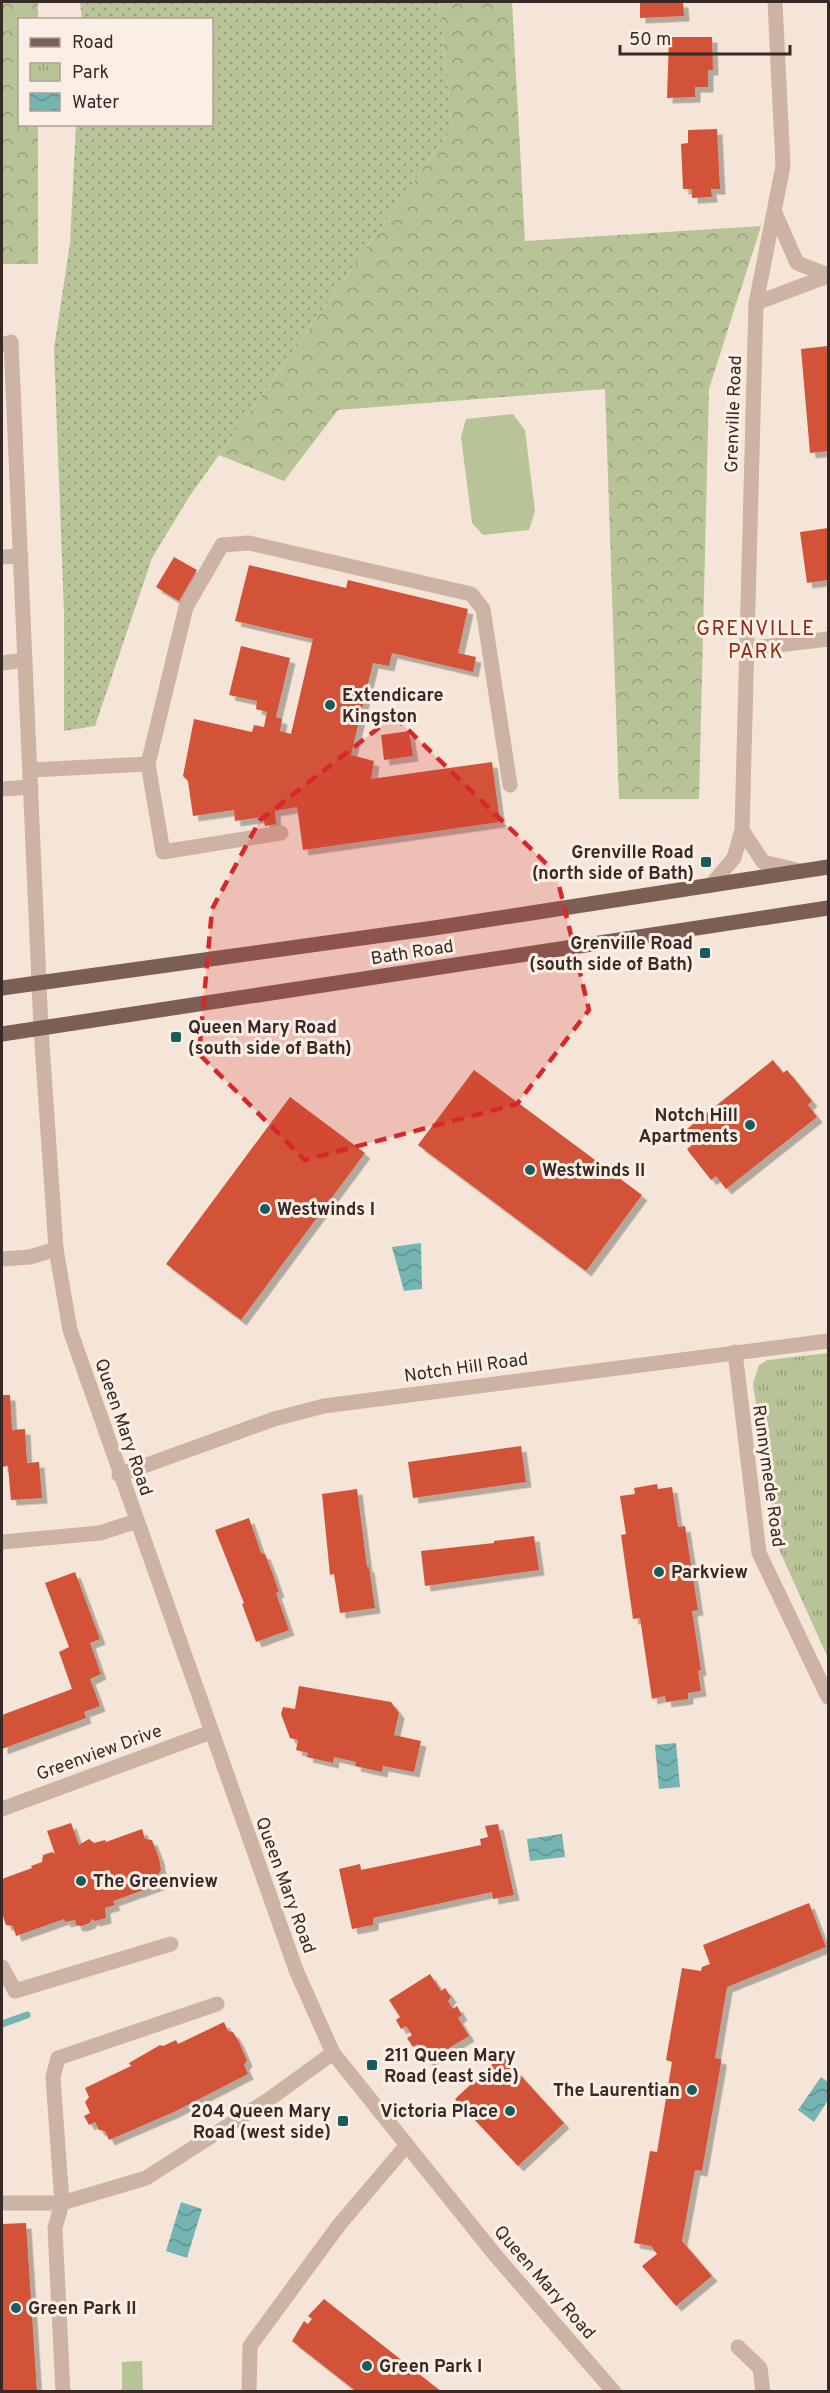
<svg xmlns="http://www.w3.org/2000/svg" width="830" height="2393" viewBox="0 0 830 2393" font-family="Overpass,sans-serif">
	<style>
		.grass { fill: url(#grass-dots) }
		.forest { fill: url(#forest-crowns) }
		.park { fill: url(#park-tufts) }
		.garden { fill: #b8c497 }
		.water { fill: url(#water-waves) }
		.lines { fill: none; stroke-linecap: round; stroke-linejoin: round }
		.stream { stroke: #74b4b2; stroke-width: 7 }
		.building { fill: #d25338; filter: url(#shadow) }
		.minor { stroke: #cdb3a3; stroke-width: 15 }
		.major { stroke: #7b5f55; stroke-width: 15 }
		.marked { fill: #d62828; fill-opacity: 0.2; stroke: #d62828; stroke-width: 4.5; stroke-dasharray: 12 8; stroke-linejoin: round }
		.poi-dot { fill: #175d5d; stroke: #fbefe5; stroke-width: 2 }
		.labels { text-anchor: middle; stroke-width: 6; stroke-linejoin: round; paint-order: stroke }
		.street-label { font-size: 18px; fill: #372a26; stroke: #fbefe5 }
		.poi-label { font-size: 18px; font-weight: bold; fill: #372a26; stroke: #fbefe5; text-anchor: start }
		.neighbourhood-label { font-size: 20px; letter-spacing: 1.5px; fill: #8e2b16; stroke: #fbefe5 }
	</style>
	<defs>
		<pattern id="grass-dots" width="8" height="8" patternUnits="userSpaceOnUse" patternTransform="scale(1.5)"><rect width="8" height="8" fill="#b8c497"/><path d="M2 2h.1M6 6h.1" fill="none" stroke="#969f7b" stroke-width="1.8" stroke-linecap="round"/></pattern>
		<pattern id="forest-crowns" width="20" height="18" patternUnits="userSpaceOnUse" patternTransform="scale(1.5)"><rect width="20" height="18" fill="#b8c497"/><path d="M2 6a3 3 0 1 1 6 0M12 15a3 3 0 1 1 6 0" fill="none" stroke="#969f7b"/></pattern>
		<pattern id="park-tufts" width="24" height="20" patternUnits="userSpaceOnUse" patternTransform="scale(1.5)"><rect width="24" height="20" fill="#b8c497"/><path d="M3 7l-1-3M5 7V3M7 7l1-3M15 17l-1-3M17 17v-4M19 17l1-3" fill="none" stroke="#969f7b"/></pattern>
		<pattern id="water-waves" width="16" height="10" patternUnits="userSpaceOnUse" patternTransform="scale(1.5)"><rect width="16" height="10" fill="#74b4b2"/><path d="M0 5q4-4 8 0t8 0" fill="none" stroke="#609391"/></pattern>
		<filter id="shadow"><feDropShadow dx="5.5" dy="5.5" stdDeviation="0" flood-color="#0004"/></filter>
	</defs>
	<rect width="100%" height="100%" fill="#f4e5d8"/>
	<path class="grass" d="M 80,2 L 439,2 L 452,128 L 189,497 L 152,558 L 95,726 L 64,731 L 64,612 L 54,349 L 70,243 L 76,125 L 212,124 L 212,20 L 82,19 Z"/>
	<g class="forest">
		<path d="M 2,2 L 38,2 L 38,19 L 20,20 L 20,124 L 38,125 L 38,264 L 2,264 Z"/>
		<path d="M 439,2 L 512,2 L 525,241 L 761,226 L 709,389 L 699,799 L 619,799 L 605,389 L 338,410 L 284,481 L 219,455 L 452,128 Z"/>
	</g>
	<path class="park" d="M 828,1353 L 828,1658 L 777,1545 L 753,1384 L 759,1365 L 768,1360 Z"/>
	<g class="garden">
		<path d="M 513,414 L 525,430 L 535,511 L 529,530 L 483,535 L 472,523 L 461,437 L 466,419 Z"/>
		<path d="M 142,2361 L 143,2391 L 122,2391 L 122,2362 Z"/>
	</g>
	<g class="water">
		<path d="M 421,1243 L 422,1289 L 404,1291 L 392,1247 Z"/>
		<path d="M 676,1743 L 680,1787 L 659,1789 L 655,1745 Z"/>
		<path d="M 562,1834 L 565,1857 L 530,1861 L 527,1839 Z"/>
		<path d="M 821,2077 L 828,2082 L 828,2100 L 814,2122 L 798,2110 Z"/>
		<path d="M 181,2202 L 202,2209 L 187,2258 L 166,2251 Z"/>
	</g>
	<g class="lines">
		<path class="stream" d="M 2,2024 L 27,2015"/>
	</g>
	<g class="building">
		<path d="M 640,2 L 683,2 L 684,16 L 640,18 Z"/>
		<path d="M 669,37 L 712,37 L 713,70 L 708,70 L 708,87 L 695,87 L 695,97 L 667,98 Z"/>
		<path d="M 717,129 L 720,189 L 711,189 L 712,197 L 692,198 L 692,189 L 683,189 L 681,144 L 688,143 L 688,130 Z"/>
		<path d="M 828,346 L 828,451 L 810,453 L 801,349 Z"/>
		<path d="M 828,528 L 828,580 L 807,583 L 800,532 Z"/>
		<path d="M 174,557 L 197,570 L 179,601 L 156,587 Z"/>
		<path d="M 249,565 L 346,588 L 348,580 L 468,609 L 458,653 L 476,657 L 473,672 L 392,653 L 389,666 L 373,663 L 351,755 L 374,761 L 371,779 L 492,762 L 500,822 L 303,850 L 297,807 L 275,811 L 276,824 L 265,826 L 263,817 L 235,821 L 234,810 L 193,816 L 188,781 L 183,776 L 194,719 L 252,732 L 254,725 L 264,727 L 267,712 L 256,709 L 257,701 L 229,695 L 241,646 L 290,658 L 276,717 L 282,719 L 280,731 L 291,734 L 313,639 L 235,621 Z"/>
		<path d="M 409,731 L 413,756 L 384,760 L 381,735 Z"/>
		<path d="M 773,1060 L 783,1073 L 787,1070 L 812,1101 L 808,1105 L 817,1117 L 726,1189 L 716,1176 L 711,1180 L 689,1152 L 687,1149 L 692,1145 L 682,1133 Z"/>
		<path d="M 474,1070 L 642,1195 L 586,1271 L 418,1145 Z"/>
		<path d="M 290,1097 L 365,1153 L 241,1320 L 166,1264 Z"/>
		<path d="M 2,1395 L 10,1395 L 12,1430 L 25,1429 L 27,1463 L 39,1462 L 42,1498 L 11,1500 L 8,1466 L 2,1467 Z"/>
		<path d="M 521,1446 L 526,1482 L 413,1498 L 408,1462 Z"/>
		<path d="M 657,1484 L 658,1489 L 672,1487 L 678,1527 L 685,1526 L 698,1610 L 692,1611 L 701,1670 L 698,1671 L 701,1691 L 688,1693 L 688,1699 L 666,1702 L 665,1696 L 652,1699 L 640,1618 L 633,1619 L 621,1535 L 626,1534 L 620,1496 L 635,1494 L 634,1488 Z"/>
		<path d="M 357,1489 L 367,1567 L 369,1567 L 375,1608 L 340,1613 L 334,1574 L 330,1575 L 322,1494 Z"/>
		<path d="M 249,1518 L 261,1553 L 265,1554 L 272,1572 L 279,1592 L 276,1593 L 289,1630 L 256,1642 L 242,1604 L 244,1603 L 215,1530 Z"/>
		<path d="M 534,1536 L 539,1570 L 425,1586 L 421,1551 L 494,1543 L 494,1541 Z"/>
		<path d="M 75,1572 L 100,1639 L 90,1643 L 101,1674 L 90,1679 L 100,1706 L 84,1712 L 86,1718 L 2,1749 L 2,1715 L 72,1689 L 59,1652 L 69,1647 L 45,1583 Z"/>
		<path d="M 299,1686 L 391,1702 L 399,1713 L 394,1735 L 421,1741 L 414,1772 L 383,1766 L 382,1772 L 355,1766 L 356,1762 L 334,1757 L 333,1763 L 307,1757 L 308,1753 L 296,1750 L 298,1740 L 290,1738 L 281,1714 L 283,1707 L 295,1709 Z"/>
		<path d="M 71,1823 L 79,1845 L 89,1839 L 94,1843 L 105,1840 L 106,1842 L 142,1829 L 145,1839 L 152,1840 L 159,1858 L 161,1870 L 158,1875 L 161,1884 L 113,1901 L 115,1905 L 105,1908 L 106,1918 L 95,1921 L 92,1919 L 90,1923 L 81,1926 L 76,1925 L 75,1920 L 65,1922 L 64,1919 L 16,1936 L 13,1926 L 6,1925 L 2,1913 L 2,1879 L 32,1868 L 31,1866 L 42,1862 L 43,1855 L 52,1852 L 55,1854 L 47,1831 Z"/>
		<path d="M 498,1824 L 514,1895 L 493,1899 L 492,1892 L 373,1918 L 373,1925 L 352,1929 L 339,1869 L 360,1864 L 361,1870 L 481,1845 L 480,1839 L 488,1837 L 485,1826 Z"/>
		<path d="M 809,1903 L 826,1947 L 727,1987 L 715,2058 L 721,2059 L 721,2063 L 702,2171 L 695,2170 L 682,2241 L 712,2276 L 676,2306 L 642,2266 L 657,2254 L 651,2246 L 634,2243 L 650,2151 L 657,2152 L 672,2062 L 666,2060 L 682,1968 L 701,1971 L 702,1967 L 710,1964 L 703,1945 Z"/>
		<path d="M 430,1974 L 441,1991 L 445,1988 L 451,1997 L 448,2001 L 453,2009 L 457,2006 L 462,2015 L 458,2018 L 469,2036 L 428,2061 L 417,2044 L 413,2047 L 407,2038 L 412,2035 L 406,2026 L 401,2029 L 396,2020 L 400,2017 L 389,2000 Z"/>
		<path d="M 224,2022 L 228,2031 L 233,2032 L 239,2042 L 247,2061 L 244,2065 L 248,2074 L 174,2112 L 109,2140 L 105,2131 L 99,2130 L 95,2122 L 89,2125 L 84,2116 L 90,2113 L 85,2102 L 89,2097 L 85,2088 L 131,2066 L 129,2063 L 160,2045 L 163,2046 L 176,2040 L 178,2044 Z"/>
		<path d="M 502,2055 L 564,2123 L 518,2166 L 455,2099 Z"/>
		<path d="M 26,2223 L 37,2392 L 2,2392 L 2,2224 Z"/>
		<path d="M 324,2299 L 442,2392 L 357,2392 L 292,2341 L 304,2321 L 308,2324 L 312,2319 L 308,2316 Z"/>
	</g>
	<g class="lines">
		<g class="minor">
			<path d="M 775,213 L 797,263 L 828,275"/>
			<path d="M 756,303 L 828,276"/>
			<path d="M 2,345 L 11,342 L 41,1029 L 56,1249 L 70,1330 L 296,1970 L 333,2053 L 496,2256 L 614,2392"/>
			<path d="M 2,557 L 21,556"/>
			<path d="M 745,649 L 828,639"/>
			<path d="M 2,663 L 25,660"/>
			<path d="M 148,764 L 186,607 L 222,545 L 249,543 L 471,594 L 483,609 L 510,785"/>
			<path d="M 31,770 L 148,764 L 163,852 L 281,833"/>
			<path d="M 2,789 L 31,787"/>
			<path d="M 742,830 L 763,862 L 800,871"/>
			<path d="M 711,885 L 734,858 L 742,830 L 756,303 L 783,166 L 775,2"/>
			<path d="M 2,1259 L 30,1257 L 56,1249"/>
			<path d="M 735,1352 L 759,1553 L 828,1697"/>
			<path d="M 119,1475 L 274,1419 L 324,1406 L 828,1341"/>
			<path d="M 2,1542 L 100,1533 L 137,1521"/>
			<path d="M 2,1809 L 211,1732"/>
			<path d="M 2,1967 L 15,1991 L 171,1944"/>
			<path d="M 2,2203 L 62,2203 L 146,2178 L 268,2100 L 333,2053"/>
			<path d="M 738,2347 L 760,2368 L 763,2392"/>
			<path d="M 63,2392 L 55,2228 L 62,2203 L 53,2077 L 58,2058 L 217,2004"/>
			<path d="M 249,2392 L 250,2346 L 339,2225 L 406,2146"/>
		</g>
		<g class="major">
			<path d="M 2,988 L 434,928 L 828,867"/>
			<path d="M 2,1034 L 828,908"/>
		</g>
	</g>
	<path class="marked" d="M 394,716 L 556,873 L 589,1010 L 517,1104 L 305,1160 L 199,1054 L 212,909 L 260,820 Z"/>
	<g class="poi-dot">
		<circle cx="330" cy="705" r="6"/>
		<rect x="700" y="856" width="12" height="12" rx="3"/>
		<rect x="699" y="947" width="12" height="12" rx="3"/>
		<rect x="170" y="1031" width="12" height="12" rx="3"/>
		<circle cx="750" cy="1125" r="6"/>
		<circle cx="530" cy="1170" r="6"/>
		<circle cx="265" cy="1209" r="6"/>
		<circle cx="659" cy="1572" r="6"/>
		<circle cx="81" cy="1881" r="6"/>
		<rect x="366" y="2059" width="12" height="12" rx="3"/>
		<circle cx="692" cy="2090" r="6"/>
		<circle cx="510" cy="2111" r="6"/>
		<rect x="337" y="2115" width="12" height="12" rx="3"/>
		<circle cx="16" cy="2308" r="6"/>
		<circle cx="367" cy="2366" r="6"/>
	</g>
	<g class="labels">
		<g class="street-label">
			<text transform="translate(733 414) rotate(-88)" y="6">Grenville Road</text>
			<text transform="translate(412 952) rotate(-9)" y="6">Bath Road</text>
			<text transform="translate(466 1367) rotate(-8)" y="6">Notch Hill Road</text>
			<text transform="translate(124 1427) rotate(71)" y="6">Queen Mary Road</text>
			<text transform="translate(769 1476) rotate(82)" y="6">Runnymede Road</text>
			<text transform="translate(99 1752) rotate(-20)" y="6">Greenview Drive</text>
			<text transform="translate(286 1885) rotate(70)" y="6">Queen Mary Road</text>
			<text transform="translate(545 2282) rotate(49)" y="6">Queen Mary Road</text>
		</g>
		<g class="poi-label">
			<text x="342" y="701">Extendicare<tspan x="342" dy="21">Kingston</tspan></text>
			<text x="694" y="858" text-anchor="end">Grenville Road<tspan x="694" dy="21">(north side of Bath)</tspan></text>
			<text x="693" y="949" text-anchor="end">Grenville Road<tspan x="693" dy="21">(south side of Bath)</tspan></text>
			<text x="188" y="1033">Queen Mary Road<tspan x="188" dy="21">(south side of Bath)</tspan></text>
			<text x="738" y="1121" text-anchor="end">Notch Hill<tspan x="738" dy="21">Apartments</tspan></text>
			<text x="542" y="1176">Westwinds II</text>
			<text x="277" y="1215">Westwinds I</text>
			<text x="671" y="1578">Parkview</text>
			<text x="93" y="1887">The Greenview</text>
			<text x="384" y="2061">211 Queen Mary<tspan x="384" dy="21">Road (east side)</tspan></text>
			<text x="680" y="2096" text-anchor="end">The Laurentian</text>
			<text x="331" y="2117" text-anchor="end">204 Queen Mary<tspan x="331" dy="21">Road (west side)</tspan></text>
			<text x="498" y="2117" text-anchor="end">Victoria Place</text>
			<text x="28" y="2314">Green Park II</text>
			<text x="379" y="2372">Green Park I</text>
		</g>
		<g class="neighbourhood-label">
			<text x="756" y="635">GRENVILLE<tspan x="756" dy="23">PARK</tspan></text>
		</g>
	</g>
	<rect width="830" height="2393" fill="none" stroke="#372a26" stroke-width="6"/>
	<rect x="18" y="18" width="195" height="108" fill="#fbefe5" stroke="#ada099" stroke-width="1.5"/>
	<rect x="30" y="38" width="30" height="9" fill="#7b5f55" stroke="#ada099" stroke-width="1.5"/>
	<text x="72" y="48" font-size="18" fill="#372a26">Road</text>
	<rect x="30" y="63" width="30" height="18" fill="url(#park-tufts)" stroke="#ada099" stroke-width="1.5"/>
	<text x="72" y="78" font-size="18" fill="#372a26">Park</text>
	<rect x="30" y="93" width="30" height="18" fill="url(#water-waves)" stroke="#ada099" stroke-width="1.5"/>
	<text x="72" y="108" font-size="18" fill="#372a26">Water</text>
	<path d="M620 45v9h170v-9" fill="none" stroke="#372a26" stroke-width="3"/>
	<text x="629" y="45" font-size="18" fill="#372a26" stroke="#fbefe5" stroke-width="4.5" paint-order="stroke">50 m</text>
</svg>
